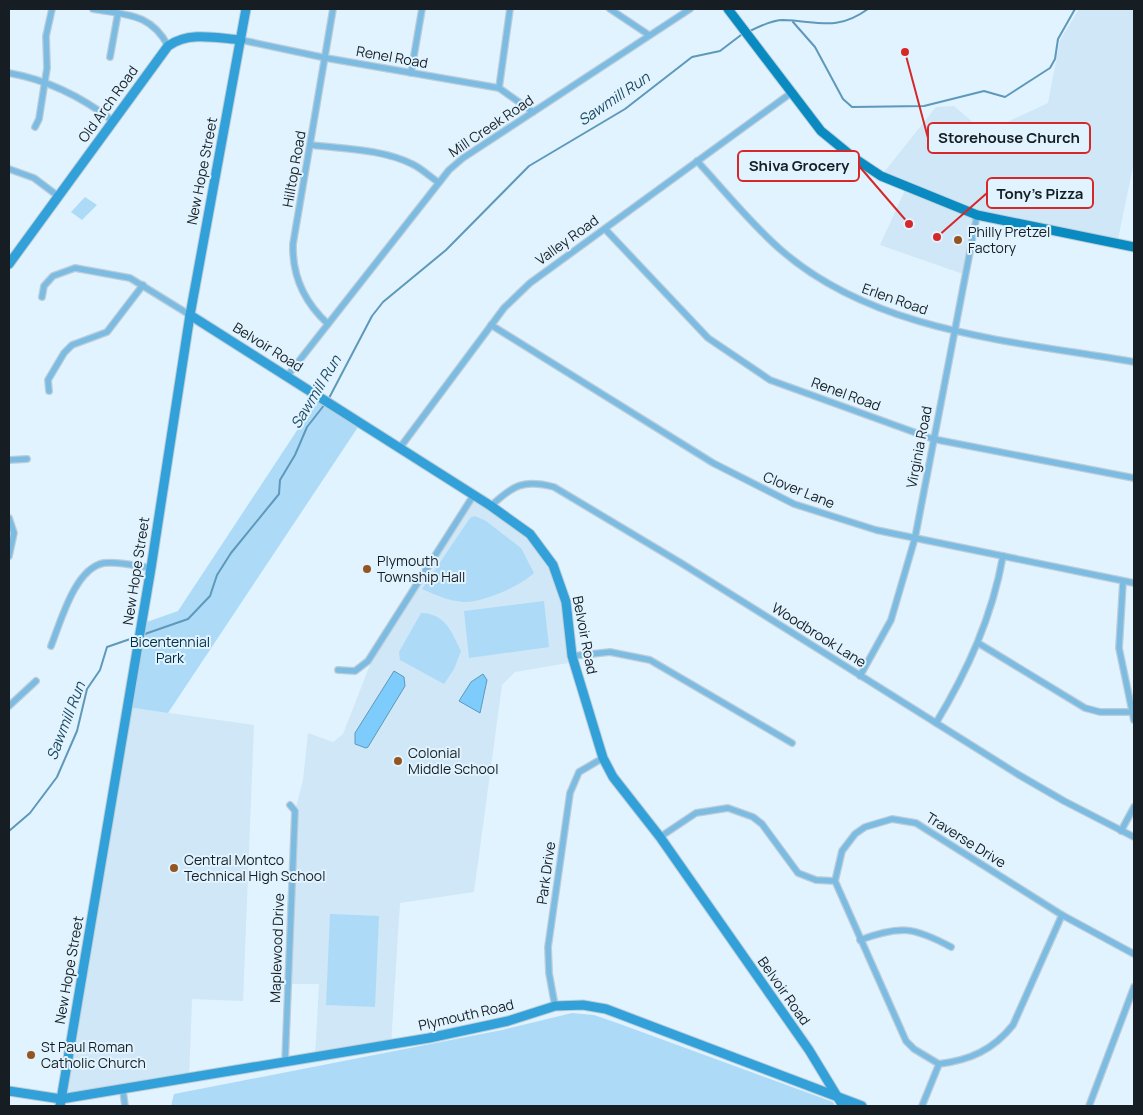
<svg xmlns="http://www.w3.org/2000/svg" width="1143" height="1115" viewBox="0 0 1143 1115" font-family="Manrope,sans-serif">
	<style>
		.built { fill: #cfe7f7 }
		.green { fill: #addbf7 }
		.water { fill: #7dccfb; stroke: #5e98ba }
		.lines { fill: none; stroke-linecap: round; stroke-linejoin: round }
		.stream { stroke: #5e98ba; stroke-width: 2 }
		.street-casing { stroke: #bccdd7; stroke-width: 8 }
		.secondary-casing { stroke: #bccdd7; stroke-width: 11 }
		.primary-casing { stroke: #bccdd7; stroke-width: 11 }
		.street { stroke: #7dbce2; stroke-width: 5.5 }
		.secondary { stroke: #32a1da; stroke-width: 9 }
		.primary { stroke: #098bc2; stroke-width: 9 }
		.poi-dot { fill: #955520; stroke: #e0f3ff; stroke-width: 2 }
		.labels { text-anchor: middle; stroke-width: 4; stroke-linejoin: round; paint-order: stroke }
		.street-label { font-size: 14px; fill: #161e23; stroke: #e0f3ff }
		.poi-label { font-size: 14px; fill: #161e23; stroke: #e0f3ff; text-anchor: start }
		.park-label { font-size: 14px; fill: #002e45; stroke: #e0f3ff }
		.water-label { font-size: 15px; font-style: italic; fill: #1f4b63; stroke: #e0f3ff }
		.leader { fill: none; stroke: #d62828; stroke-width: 2 }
		.callout-dot { fill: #d62828; stroke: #e0f3ff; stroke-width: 2 }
		.callout { fill: #e0f3ff; stroke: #d62828; stroke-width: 2 }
		.callout-label { font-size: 15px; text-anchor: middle; font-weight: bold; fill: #161e23 }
	</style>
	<rect width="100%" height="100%" fill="#e0f3ff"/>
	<g class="built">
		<path d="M 1079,9 L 1134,9 L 1134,162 L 1117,244 L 977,215 L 966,275 L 880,245 L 906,188 L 881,176 L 936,107 L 954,106 L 976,125 L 990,130 L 1048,103 L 1060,40 Z"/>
		<path d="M 473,496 L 530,534 L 560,581 L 574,662 L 515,672 L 502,685 L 474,892 L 400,903 L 391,1045 L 315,1057 L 319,984 L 288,984 L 295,811 L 303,780 L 308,733 L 333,742 L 343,734 L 375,652 Z"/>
		<path d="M 127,707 L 254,725 L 243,1001 L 192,999 L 189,1080 L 61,1099 Z"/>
	</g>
	<g class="green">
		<path d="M 85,197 L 97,205 L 82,220 L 71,212 Z"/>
		<path d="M 319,397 L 360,424 L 168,713 L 127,707 L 141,624 L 178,611 Z"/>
		<path d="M 475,516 L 486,521 L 521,548 L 534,573 C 520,586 483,603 463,602 C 448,601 434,594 422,589 L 470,518 Z"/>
		<path d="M 544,601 L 549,647 L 469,658 L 464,611 Z"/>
		<path d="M 421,613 C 446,614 451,631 461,651 L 454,669 L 444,684 L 400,660 L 399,652 Z"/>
		<path d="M 330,914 L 379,916 L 375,1007 L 326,1005 Z"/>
		<path d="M 572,1013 L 594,1015 L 620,1024 L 833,1102 L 835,1106 L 171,1106 L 174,1094 L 502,1030 Z"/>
	</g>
	<g class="water">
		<path d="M 394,671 L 404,677 L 405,686 L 368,747 L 366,748 L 355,744 L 355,733 Z"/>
		<path d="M 483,674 L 487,680 L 480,713 L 459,701 L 471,682 Z"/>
	</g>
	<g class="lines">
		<g class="stream">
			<path d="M 793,22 L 815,47 L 843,99 L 852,107 L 924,106 L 984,91 L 1005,97 L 1050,68 L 1055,59 L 1058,39 L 1075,9"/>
			<path d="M 750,31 C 760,26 773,20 783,20 C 818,21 836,32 868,9"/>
			<path d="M 328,400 L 372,316 L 383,302 L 446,250 L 529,166 L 625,109 L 692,57 L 720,51 L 741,35"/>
			<path d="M 142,635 L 188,619 L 210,596 L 217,575 L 231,553 L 279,494 L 280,480 L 295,455 L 307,427 L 325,404"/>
			<path d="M 9,831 L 30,813 L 57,777 L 77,731 L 87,689 L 100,670 L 107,647 L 136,637"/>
		</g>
		<g class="street-casing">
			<g id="street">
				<path d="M 93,9 C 126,15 151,13 168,46"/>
				<path d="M 610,9 L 649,35"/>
				<path d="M 241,40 L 326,58 L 499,88 L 533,112"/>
				<path d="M 110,57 L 118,13"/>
				<path d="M 9,73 C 48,80 82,97 113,121"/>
				<path d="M 411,73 L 422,9"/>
				<path d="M 499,88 L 510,9"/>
				<path d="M 35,127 L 39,119 L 47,68 L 46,36 L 52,9"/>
				<path d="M 311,145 C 344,149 382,149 412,164 C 421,168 429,176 438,182"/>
				<path d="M 697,161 C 724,190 751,224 781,250 C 876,333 1015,341 1134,362"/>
				<path d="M 9,169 L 34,178 L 58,196"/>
				<path d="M 605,229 L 708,338 L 770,380 L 933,439 L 1134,478"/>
				<path d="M 42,297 L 44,286 L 53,276 L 75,268 L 130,278 L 190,315"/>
				<path d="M 328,324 C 304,302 292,276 293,244 L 333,9"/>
				<path d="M 491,325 L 713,463 L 794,504 L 876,530 L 1134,583"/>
				<path d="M 288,375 L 449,170 L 463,158 L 690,9"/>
				<path d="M 49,391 L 48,380 L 64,353 L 72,345 L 107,332 L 143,285"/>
				<path d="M 399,449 L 504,308 L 530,283 L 791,93"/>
				<path d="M 9,460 L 27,459"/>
				<path d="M 491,506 C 513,485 524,479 554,487 L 681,563 L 1019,775 L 1064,801 L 1134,837"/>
				<path d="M 9,518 L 14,533 L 9,556"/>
				<path d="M 1123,582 L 1119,648 L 1134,720"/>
				<path d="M 978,643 L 1085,708 L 1100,712 L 1132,712"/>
				<path d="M 51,646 C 61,621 75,568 104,563 C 119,561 136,566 151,568"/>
				<path d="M 572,656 L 610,652 L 650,660 L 792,743"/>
				<path d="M 338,670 L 355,671 L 368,661 L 473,496"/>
				<path d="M 860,676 L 891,620 L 915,538 L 977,215"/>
				<path d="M 9,706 L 36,681"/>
				<path d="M 936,723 C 968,670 992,617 1003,556"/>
				<path d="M 1121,831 L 1134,807"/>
				<path d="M 660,837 L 696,813 L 728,808 L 753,817 L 762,824 L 798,873 L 816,880 L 835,881"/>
				<path d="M 860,940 C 900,925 914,927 951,947"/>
				<path d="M 555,1006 L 549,973 L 548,947 L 570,793 L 579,772 L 603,758"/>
				<path d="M 285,1063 L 295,811 L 290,805"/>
				<path d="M 939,1064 L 914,1049 L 906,1041 L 835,881 L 842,851 L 855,834 L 865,827 L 892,819 L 916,823 L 1062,915 L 1134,954"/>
				<path d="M 123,1091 L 125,1106"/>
				<path d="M 922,1106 L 939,1064 C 970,1060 993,1050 1013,1025 L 1062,915"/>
				<path d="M 1089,1106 L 1134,987"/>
			</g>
		</g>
		<g class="secondary-casing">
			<g id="secondary">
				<path d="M 9,264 L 168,46 C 189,31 217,38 241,40"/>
				<path d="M 190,315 L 491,506 L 530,534 L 553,565 L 566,602 L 572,656 L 603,758 L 613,777 L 660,837 L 809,1050 L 843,1106"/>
				<path d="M 9,1091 L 61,1099 L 429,1038 L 508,1021 L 555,1006 L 583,1005 L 606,1009 L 862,1106"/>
				<path d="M 60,1106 L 151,568 L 190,315 L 246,9"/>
			</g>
		</g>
		<g class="primary-casing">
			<path id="primary" d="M 728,9 L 821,131 L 854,158 L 881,176 L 977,215 L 1134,247"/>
		</g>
		<use href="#street" class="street"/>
		<use href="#secondary" class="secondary"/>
		<use href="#primary" class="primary"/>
	</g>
	<g class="poi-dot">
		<circle cx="958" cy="240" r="5"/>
		<circle cx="367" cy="569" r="5"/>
		<circle cx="398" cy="761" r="5"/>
		<circle cx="174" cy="868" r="5"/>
		<circle cx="31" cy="1055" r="5"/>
	</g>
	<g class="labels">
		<g class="street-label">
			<text transform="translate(392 57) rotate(10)" y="5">Renel Road</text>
			<text transform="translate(108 104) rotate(-54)" y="5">Old Arch Road</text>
			<text transform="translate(491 126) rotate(-34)" y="5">Mill Creek Road</text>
			<text transform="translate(294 169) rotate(-80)" y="5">Hilltop Road</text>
			<text transform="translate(202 171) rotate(-79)" y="5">New Hope Street</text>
			<text transform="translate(567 240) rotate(-36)" y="5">Valley Road</text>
			<text transform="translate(895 299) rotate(19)" y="5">Erlen Road</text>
			<text transform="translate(268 347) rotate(32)" y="5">Belvoir Road</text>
			<text transform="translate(846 394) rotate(20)" y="5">Renel Road</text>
			<text transform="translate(919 447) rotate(-79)" y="5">Virginia Road</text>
			<text transform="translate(799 490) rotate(22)" y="5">Clover Lane</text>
			<text transform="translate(136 571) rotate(-81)" y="5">New Hope Street</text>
			<text transform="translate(585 635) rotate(79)" y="5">Belvoir Road</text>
			<text transform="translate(819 635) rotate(32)" y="5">Woodbrook Lane</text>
			<text transform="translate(966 840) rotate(32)" y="5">Traverse Drive</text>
			<text transform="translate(546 873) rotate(-82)" y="5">Park Drive</text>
			<text transform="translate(277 948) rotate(-88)" y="5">Maplewood Drive</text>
			<text transform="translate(69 970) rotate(-80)" y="5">New Hope Street</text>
			<text transform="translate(784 991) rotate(55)" y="5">Belvoir Road</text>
			<text transform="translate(466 1015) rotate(-13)" y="5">Plymouth Road</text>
		</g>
		<g class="poi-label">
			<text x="968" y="237">Philly Pretzel<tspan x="968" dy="16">Factory</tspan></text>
			<text x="377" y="566">Plymouth<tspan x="377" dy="16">Township Hall</tspan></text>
			<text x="408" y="758">Colonial<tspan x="408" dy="16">Middle School</tspan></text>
			<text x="184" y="865">Central Montco<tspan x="184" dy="16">Technical High School</tspan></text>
			<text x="41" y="1052">St Paul Roman<tspan x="41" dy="16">Catholic Church</tspan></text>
		</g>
		<g class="park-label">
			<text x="170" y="647">Bicentennial<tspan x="170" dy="16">Park</tspan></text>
		</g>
		<g class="water-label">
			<text transform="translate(614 99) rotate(-34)" y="5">Sawmill Run</text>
			<text transform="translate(316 392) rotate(-59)" y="5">Sawmill Run</text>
			<text transform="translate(66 721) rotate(-69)" y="5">Sawmill Run</text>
		</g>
	</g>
	<path class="leader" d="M905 52L928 138M909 224L859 166M937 237L987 193"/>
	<g class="callout-dot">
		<circle cx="905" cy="52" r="5"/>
		<circle cx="909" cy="224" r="5"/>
		<circle cx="937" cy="237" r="5"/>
	</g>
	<g class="callout">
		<rect x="928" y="123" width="162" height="30" rx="5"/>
		<rect x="738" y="151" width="121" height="30" rx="5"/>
		<rect x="987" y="178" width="106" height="30" rx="5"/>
	</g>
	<g class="callout-label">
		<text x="1009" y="143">Storehouse Church</text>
		<text x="799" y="171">Shiva Grocery</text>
		<text x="1040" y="199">Tony's Pizza</text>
	</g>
	<rect width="1143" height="1115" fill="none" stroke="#161e23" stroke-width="20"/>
</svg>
